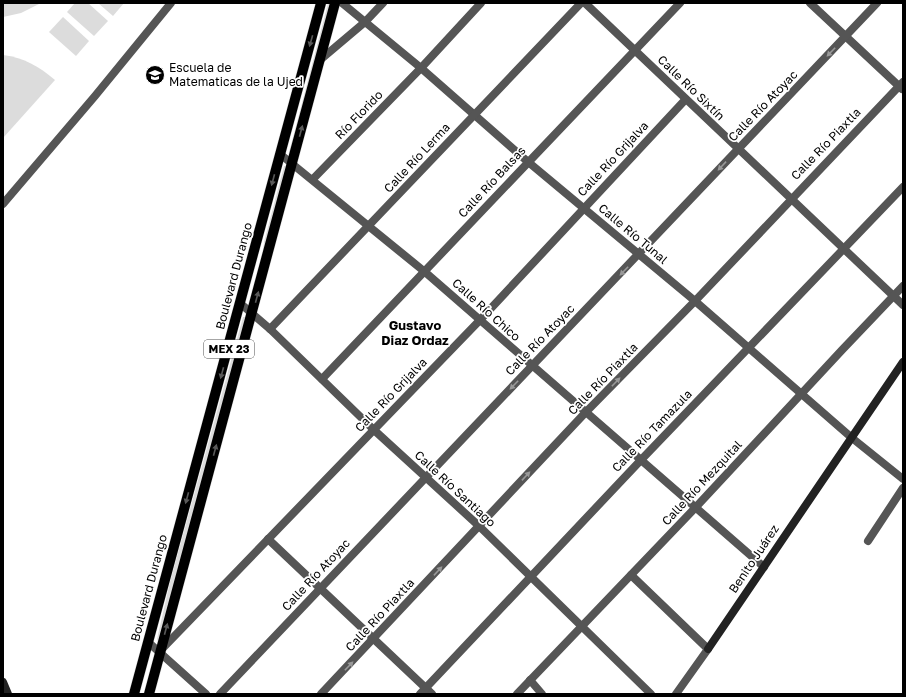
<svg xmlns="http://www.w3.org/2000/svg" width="906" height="697" viewBox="0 0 906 697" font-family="'Golos Text',sans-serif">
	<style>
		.green { fill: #dcdcdc }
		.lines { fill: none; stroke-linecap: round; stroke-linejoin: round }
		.primary-casing { stroke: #dbdbdb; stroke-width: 11 }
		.street { stroke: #555; stroke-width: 8 }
		.secondary { stroke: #222; stroke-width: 8 }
		.primary { stroke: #000; stroke-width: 10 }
		.oneway { fill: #595959 }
		.oneway2 { fill: #999 }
		.labels { text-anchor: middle; stroke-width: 3.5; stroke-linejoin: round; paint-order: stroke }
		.shield { fill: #fff; stroke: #4c4c4c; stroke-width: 1 }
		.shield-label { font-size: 11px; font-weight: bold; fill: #000 }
		.poi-label { font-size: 12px; fill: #000; stroke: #fff; text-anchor: start }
		.street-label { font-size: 12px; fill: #000; stroke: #fff }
		.neighbourhood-label { font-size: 13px; font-weight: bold; fill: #000; stroke: #fff }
	</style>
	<rect width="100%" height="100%" fill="#fff"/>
	<g class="green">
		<path d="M 3,3 L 41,3 L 21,13 L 3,17 Z"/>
		<path d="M 75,3 L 88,3 L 108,21 L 94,36 L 67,12 Z"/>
		<path d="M 98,3 L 124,3 L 113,16 Z"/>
		<path d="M 328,3 L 330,3 L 291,153 L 289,153 Z"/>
		<path d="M 63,17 L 89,41 L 76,56 L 49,32 Z"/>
		<path d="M 3,55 C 25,58 38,66 55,80 L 3,138 Z"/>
		<path d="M 284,166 L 286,166 L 262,261 L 264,242 Z"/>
		<path d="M 243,317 L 246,317 L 158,641 L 157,639 L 170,582 Z"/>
	</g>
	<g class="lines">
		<g class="primary-casing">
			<g id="primary">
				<path d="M 134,694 L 321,3"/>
				<path d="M 149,694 L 335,3"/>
			</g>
		</g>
		<g class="street">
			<path d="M 342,3 L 421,68 L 527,161 L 695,301 L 852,438 L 903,479"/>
			<path d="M 585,3 L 903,305"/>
			<path d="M 810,3 L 902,89"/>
			<path d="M 320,60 L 365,22 L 383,3"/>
			<path d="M 280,154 L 425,272 L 764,567"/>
			<path d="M 313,179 L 421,68 L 481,3"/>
			<path d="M 3,204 L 95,96 L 171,3"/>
			<path d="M 241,304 L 270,329 L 374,430 L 479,526 L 651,694"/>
			<path d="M 270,329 L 581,3"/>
			<path d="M 322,379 L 680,3"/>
			<path d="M 268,539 L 432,694"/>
			<path d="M 868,541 L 903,488"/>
			<path d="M 631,575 L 708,649 L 676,694"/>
			<path d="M 148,642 L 206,694"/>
			<path d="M 160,651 L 480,320 L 685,100"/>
			<path d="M 530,680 L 542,694"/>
			<path d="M 220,694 L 877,3"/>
			<path d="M 321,694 L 585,413 L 695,301 L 903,82"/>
			<path d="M 420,694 L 640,461 L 903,187"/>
			<path d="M 517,694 L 696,507 L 842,350 L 903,286"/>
		</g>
		<g class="secondary">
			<path d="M 708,649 L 903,362"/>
			<path d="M 3,682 L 8,694"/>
		</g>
		<use href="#primary" class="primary"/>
	</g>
	<defs><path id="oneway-solid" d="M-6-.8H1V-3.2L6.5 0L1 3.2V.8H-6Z"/></defs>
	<g class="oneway">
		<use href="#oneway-solid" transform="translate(311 41) rotate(106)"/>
		<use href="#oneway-solid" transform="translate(301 131) rotate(-75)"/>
		<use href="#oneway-solid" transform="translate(273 180) rotate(105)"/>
		<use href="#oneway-solid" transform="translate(257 297) rotate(-75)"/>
		<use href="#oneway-solid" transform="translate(222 373) rotate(105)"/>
		<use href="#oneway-solid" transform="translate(215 450) rotate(-75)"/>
		<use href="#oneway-solid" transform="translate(187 498) rotate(105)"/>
		<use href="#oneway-solid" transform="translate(166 629) rotate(-75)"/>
	</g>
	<g class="oneway2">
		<use href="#oneway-solid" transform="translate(831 52) rotate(134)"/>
		<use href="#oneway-solid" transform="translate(722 166) rotate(133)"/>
		<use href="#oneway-solid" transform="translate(624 271) rotate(134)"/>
		<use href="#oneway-solid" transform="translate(616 382) rotate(-46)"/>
		<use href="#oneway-solid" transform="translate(514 385) rotate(134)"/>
		<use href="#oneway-solid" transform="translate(526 476) rotate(-47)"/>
		<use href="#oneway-solid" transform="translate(438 571) rotate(-47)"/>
		<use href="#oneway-solid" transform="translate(349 666) rotate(-46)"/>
	</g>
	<defs>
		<g id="school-disc" transform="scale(1)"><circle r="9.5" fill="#000" stroke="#fff"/><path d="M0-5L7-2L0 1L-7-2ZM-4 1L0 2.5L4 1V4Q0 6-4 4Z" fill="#fff"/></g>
	</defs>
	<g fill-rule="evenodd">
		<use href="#school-disc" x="155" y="75"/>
	</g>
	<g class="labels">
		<rect class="shield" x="204" y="340" width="50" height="18" rx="3"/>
		<g class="shield-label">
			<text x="229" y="353">MEX 23</text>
		</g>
		<g class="poi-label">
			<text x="169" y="72">Escuela de<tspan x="169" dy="14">Matematicas de la Ujed</tspan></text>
		</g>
		<g class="street-label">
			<text transform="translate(691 88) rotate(44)" y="4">Calle Río Sixtín</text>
			<text transform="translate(763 106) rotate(-46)" y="4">Calle Río Atoyac</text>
			<text transform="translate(359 115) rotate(-46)" y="4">Río Florido</text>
			<text transform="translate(826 144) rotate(-46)" y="4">Calle Río Piaxtla</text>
			<text transform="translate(417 158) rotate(-47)" y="4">Calle Río Lerma</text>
			<text transform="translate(613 159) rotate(-47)" y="4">Calle Río Grijalva</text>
			<text transform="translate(492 182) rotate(-47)" y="4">Calle Río Balsas</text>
			<text transform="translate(633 234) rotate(40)" y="4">Calle Río Tunal</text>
			<text transform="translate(234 276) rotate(-75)" y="4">Boulevard Durango</text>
			<text transform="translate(486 310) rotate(42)" y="4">Calle Río Chico</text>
			<text transform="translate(540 340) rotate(-46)" y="4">Calle Río Atoyac</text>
			<text transform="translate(603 379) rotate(-46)" y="4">Calle Río Piaxtla</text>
			<text transform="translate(391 395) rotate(-46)" y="4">Calle Río Grijalva</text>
			<text transform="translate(652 431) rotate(-46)" y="4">Calle Río Tamazula</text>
			<text transform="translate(702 483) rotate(-47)" y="4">Calle Río Mezquital</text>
			<text transform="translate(455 489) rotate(43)" y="4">Calle Río Santiago</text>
			<text transform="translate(754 559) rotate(-56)" y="4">Benito Juárez</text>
			<text transform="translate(316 575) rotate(-47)" y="4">Calle Río Atoyac</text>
			<text transform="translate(149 588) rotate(-75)" y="4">Boulevard Durango</text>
			<text transform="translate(380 615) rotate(-47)" y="4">Calle Río Piaxtla</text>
		</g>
		<g class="neighbourhood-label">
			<text x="415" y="330">Gustavo<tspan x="415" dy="15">Diaz Ordaz</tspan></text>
		</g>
	</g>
	<rect width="906" height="697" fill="none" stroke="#000000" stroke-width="8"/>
</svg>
